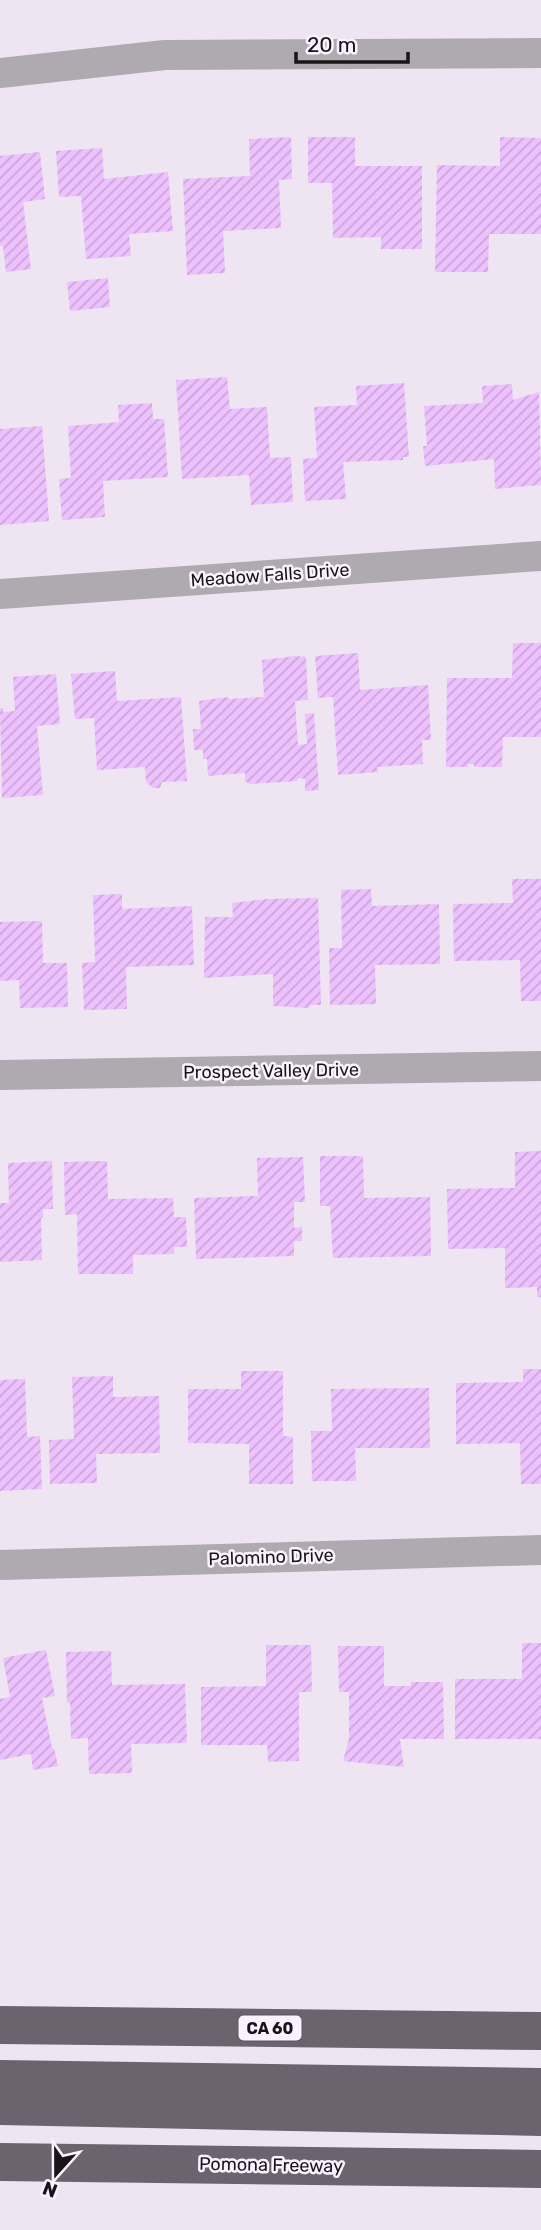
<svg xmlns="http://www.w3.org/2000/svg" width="541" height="2230" viewBox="0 0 541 2230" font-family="Rubik,sans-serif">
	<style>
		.building { fill: url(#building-hatch) }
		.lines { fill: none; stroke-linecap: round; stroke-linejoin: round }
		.street { stroke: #aeaaaf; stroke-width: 30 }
		.highway { stroke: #6b636e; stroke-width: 38 }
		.labels { text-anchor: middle; stroke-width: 5; stroke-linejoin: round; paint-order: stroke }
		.shield { fill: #fbf2ff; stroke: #5c575e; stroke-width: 2 }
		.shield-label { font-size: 16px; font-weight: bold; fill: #181519 }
		.street-label { font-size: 18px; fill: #181519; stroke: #fbf2ff }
	</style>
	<defs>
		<pattern id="building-hatch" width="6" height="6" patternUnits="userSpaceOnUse" patternTransform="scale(1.75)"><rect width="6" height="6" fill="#edc1fe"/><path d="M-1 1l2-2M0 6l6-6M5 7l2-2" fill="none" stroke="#caa5d9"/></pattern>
	</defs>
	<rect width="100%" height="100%" fill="#eee4f2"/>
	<g class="building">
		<path d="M 291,137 L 292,179 L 279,180 L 281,228 L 223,231 L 225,273 L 187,275 L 183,179 L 250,176 L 249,139 Z"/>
		<path d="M 308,137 L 355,137 L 355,166 L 422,166 L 422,249 L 381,249 L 381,237 L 333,238 L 332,183 L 308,183 Z"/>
		<path d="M 500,137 L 541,138 L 541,234 L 489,234 L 488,272 L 435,272 L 437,165 L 500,166 Z"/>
		<path d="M 102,148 L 104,179 L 168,172 L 173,231 L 129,234 L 131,256 L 86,259 L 81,196 L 59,197 L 56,151 Z"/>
		<path d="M 40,152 L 45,199 L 23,202 L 31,269 L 6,272 L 3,246 L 0,246 L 0,156 Z"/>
		<path d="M 108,278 L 110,307 L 70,311 L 67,282 Z"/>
		<path d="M 227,377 L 230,409 L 267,407 L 270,458 L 291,457 L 293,502 L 251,505 L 249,475 L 182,479 L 176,380 Z"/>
		<path d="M 404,383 L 409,457 L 403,457 L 403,460 L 343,462 L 346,499 L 305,501 L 303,459 L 317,458 L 314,407 L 357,405 L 356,386 Z"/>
		<path d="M 512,384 L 513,400 L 539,392 L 541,485 L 495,489 L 494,459 L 425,466 L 423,446 L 427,446 L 424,406 L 483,403 L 482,386 Z"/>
		<path d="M 152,403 L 153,419 L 164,419 L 168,477 L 103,481 L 105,517 L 62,520 L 59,479 L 71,478 L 68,426 L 119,422 L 118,405 Z"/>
		<path d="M 42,426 L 49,521 L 0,525 L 0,429 Z"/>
		<path d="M 513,643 L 541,643 L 541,737 L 503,737 L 502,767 L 474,767 L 474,764 L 468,764 L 468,767 L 446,767 L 447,678 L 512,678 Z"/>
		<path d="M 358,653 L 360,690 L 428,685 L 431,740 L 422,740 L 423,764 L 377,767 L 378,772 L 338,775 L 333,697 L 318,698 L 315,656 Z"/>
		<path d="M 295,656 L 306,657 L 308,700 L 295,701 L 298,745 L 307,744 L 305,714 L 314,713 L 319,790 L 305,791 L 305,779 L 300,778 L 297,779 L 297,781 L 250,784 L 245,781 L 245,773 L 208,776 L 207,759 L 203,759 L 203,750 L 194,750 L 193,729 L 201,729 L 199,701 L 228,697 L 229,699 L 264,697 L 262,660 Z"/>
		<path d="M 115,671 L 117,701 L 181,697 L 187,781 L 162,782 L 160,788 L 153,788 L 146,782 L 145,767 L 97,770 L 94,718 L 75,719 L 71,674 Z"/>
		<path d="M 56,674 L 60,724 L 37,726 L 43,795 L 2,798 L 0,708 L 3,708 L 3,712 L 15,711 L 13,677 Z"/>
		<path d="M 512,879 L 541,879 L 541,1001 L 521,1001 L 520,960 L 454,961 L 453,904 L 513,903 Z"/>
		<path d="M 371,889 L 372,906 L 439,904 L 440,964 L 375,965 L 376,1004 L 330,1005 L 329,948 L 342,948 L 341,890 Z"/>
		<path d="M 122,894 L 122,909 L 192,906 L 194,965 L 126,967 L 127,1009 L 84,1010 L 82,963 L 95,962 L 93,895 Z"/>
		<path d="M 318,898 L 321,1005 L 310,1005 L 309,1008 L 273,1006 L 273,974 L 204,978 L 205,917 L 233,917 L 232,903 L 268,899 Z"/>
		<path d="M 42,921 L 43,963 L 67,963 L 68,1007 L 20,1008 L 19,980 L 0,981 L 0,922 Z"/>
		<path d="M 541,1151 L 541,1297 L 537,1297 L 537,1287 L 505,1288 L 505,1248 L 448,1249 L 447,1189 L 515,1188 L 515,1152 Z"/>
		<path d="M 320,1156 L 363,1156 L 364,1198 L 430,1197 L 431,1256 L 333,1258 L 330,1206 L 320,1206 Z"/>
		<path d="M 303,1157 L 305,1202 L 294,1202 L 294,1228 L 302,1227 L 302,1241 L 294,1241 L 294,1256 L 196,1259 L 194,1198 L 258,1196 L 257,1158 Z"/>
		<path d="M 52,1161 L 53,1209 L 43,1209 L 43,1217 L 41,1218 L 42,1260 L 0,1262 L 0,1203 L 9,1203 L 8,1163 Z"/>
		<path d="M 107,1161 L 108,1199 L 173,1198 L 174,1217 L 186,1217 L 187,1247 L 174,1247 L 174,1254 L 133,1255 L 133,1274 L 78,1274 L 77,1214 L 65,1215 L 64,1162 Z"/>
		<path d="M 523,1369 L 541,1369 L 541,1484 L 521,1484 L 520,1443 L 456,1444 L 456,1383 L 523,1382 Z"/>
		<path d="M 241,1371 L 283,1371 L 283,1436 L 293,1437 L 293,1484 L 249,1484 L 249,1444 L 188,1443 L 188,1389 L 241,1389 Z"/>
		<path d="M 113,1376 L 113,1397 L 159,1396 L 160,1453 L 96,1454 L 97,1483 L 50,1484 L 49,1440 L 74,1439 L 72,1377 Z"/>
		<path d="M 25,1379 L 27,1437 L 40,1436 L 42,1489 L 0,1491 L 0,1380 Z"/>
		<path d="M 429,1388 L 430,1448 L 355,1448 L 356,1481 L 312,1481 L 311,1431 L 332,1431 L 331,1389 Z"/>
		<path d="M 522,1643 L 541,1643 L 541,1739 L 455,1739 L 455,1679 L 522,1679 Z"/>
		<path d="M 266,1645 L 311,1645 L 312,1692 L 299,1692 L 299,1761 L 268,1762 L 267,1745 L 201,1745 L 201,1687 L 266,1686 Z"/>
		<path d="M 338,1646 L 384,1646 L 384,1686 L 411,1686 L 411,1682 L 443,1682 L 444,1739 L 400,1739 L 404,1767 L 343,1761 L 349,1739 L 349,1692 L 339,1692 Z"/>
		<path d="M 46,1650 L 55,1696 L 42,1698 L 52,1748 L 54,1748 L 58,1766 L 33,1770 L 31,1754 L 0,1760 L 0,1699 L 10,1697 L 3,1658 Z"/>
		<path d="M 111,1651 L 112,1685 L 185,1684 L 187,1743 L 131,1744 L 132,1773 L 89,1774 L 88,1738 L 71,1739 L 70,1703 L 67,1703 L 66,1652 Z"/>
	</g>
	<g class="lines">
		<g class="street">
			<path d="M 0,73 L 165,55 L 541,53"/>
			<path d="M 0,594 L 541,556"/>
			<path d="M 0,1075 L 541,1066"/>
			<path d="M 0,1565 L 541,1550"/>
		</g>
		<g class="highway">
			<path d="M 0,2025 L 541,2031"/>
			<path d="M 0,2079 L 541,2087"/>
			<path d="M 0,2106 L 541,2117"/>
			<path d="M 0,2162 L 541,2169"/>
		</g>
	</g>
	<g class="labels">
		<rect class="shield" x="238.5" y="2015.5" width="63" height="25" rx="5"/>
		<g class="shield-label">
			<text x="270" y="2034">CA 60</text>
		</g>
		<g class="street-label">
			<text transform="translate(270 575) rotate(-4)" y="6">Meadow Falls Drive</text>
			<text transform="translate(271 1071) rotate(-1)" y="6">Prospect Valley Drive</text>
			<text transform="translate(271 1557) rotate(-2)" y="6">Palomino Drive</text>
			<text transform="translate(271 2165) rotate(1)" y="6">Pomona Freeway</text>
		</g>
	</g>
	<g transform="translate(56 2174) rotate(201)" stroke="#fbf2ff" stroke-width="5" paint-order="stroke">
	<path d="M0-5L12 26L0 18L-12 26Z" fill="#181519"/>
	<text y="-10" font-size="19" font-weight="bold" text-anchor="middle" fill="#181519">N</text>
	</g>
	<path d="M296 52v10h112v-10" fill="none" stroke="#181519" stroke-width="3.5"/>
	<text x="307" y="52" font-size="21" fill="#181519" stroke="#fbf2ff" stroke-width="5" paint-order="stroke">20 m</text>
</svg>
